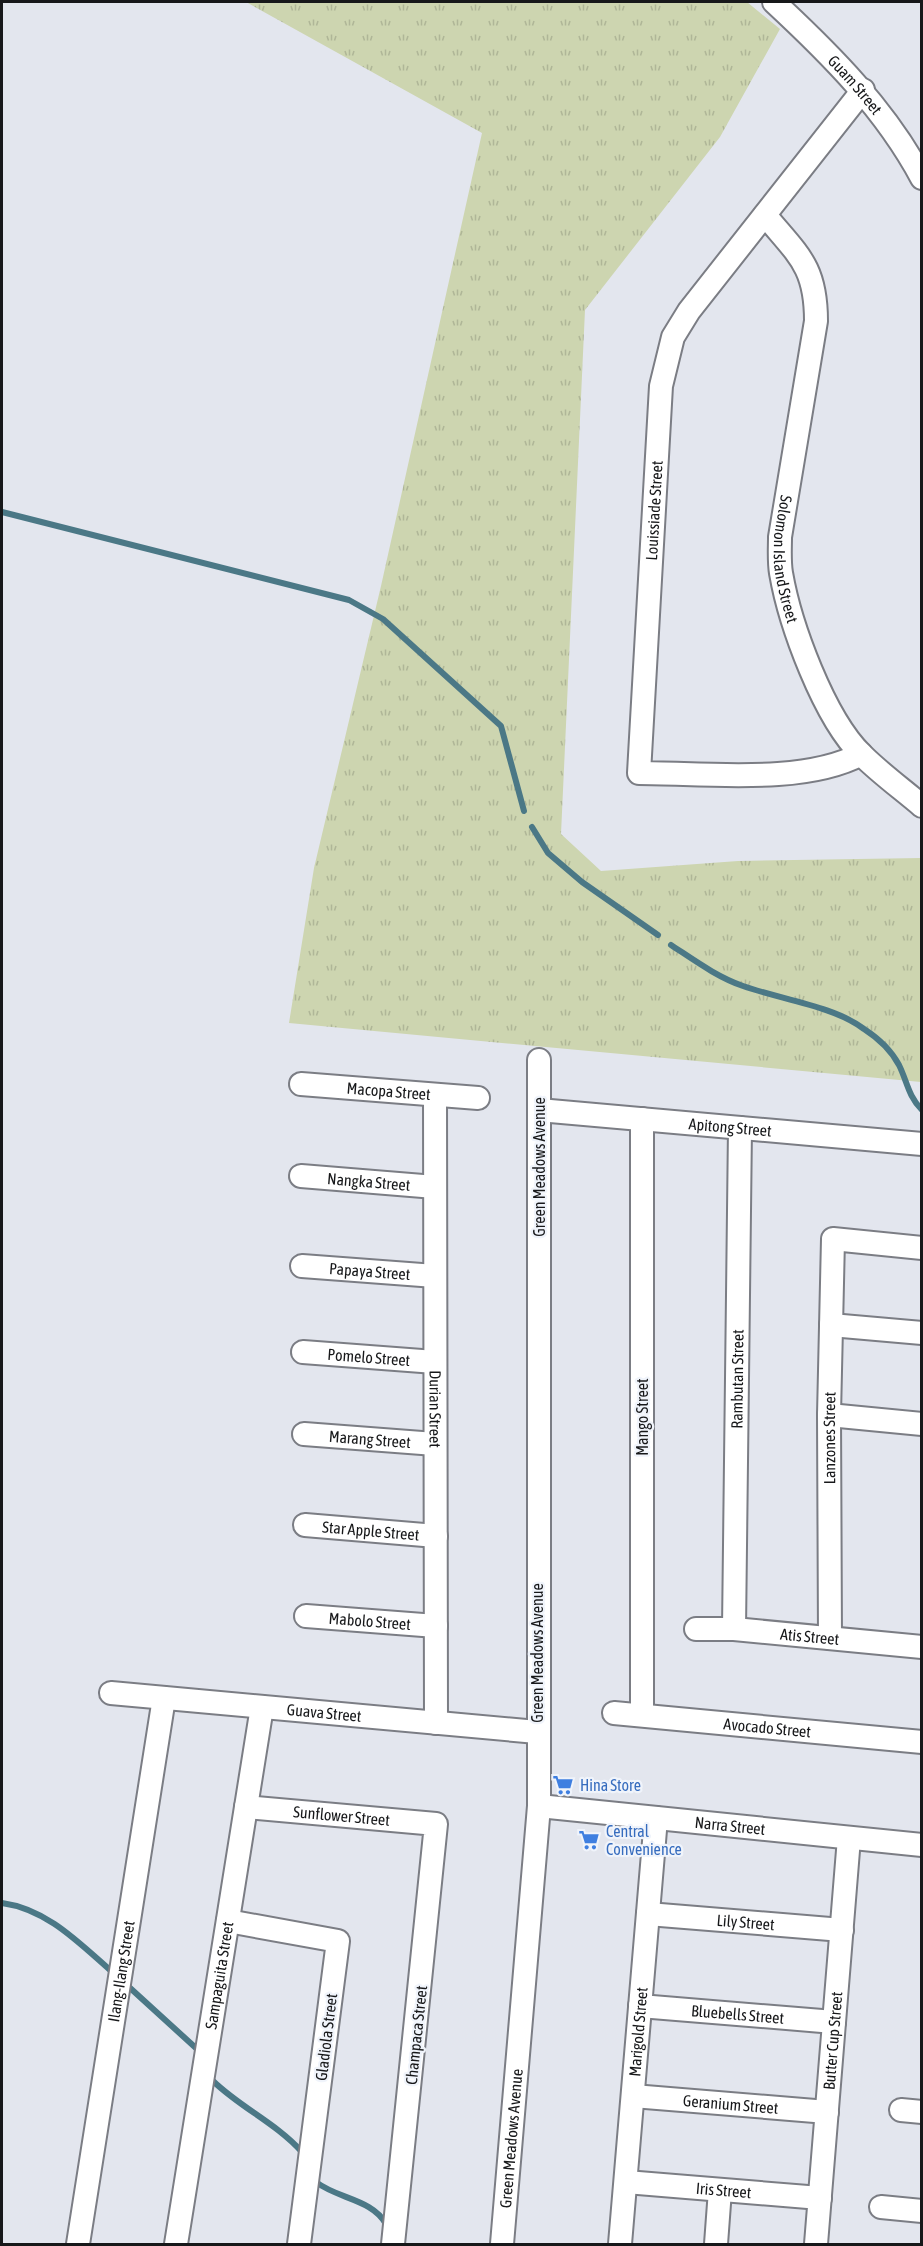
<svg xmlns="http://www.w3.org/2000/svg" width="923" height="2246" viewBox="0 0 923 2246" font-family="'Asap Condensed',sans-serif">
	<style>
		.grass { fill: url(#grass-tufts) }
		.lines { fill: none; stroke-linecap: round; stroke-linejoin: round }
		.stream { stroke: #4b7886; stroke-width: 6 }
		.street-casing { stroke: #7b7d84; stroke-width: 26 }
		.street { stroke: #fff; stroke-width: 22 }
		.labels { text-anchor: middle; stroke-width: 4.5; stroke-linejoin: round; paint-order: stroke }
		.street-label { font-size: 16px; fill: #17181a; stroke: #f0f4fb }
		.shop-label { font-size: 16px; fill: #366cbe; stroke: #f0f4fb; text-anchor: start }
	</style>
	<defs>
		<pattern id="grass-tufts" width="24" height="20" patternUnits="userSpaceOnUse" patternTransform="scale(1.5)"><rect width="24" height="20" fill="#cdd5b0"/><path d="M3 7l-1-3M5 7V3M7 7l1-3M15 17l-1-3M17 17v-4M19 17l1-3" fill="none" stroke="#afb697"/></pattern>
	</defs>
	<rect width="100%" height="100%" fill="#e3e6ee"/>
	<path class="grass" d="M 246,2 L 747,2 L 780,29 L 720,137 L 585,310 L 561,834 L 601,871 L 738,861 L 921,858 L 921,1082 L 289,1023 L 314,868 L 381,586 L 482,133 Z"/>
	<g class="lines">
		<g class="stream">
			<path d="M 2,512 L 349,600 L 383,619 L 501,726 L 524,811"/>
			<path d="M 532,827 L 548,853 L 582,882 L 658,935"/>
			<path d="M 671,945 C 694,960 717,977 743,986 C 779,999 834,1006 864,1029 C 878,1038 891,1050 899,1065 C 907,1081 908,1096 922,1110"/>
			<path d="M 2,1903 C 46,1909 77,1941 110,1970"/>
			<path d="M 129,1987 L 197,2049"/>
			<path d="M 213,2081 C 241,2108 276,2123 302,2152"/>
			<path d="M 316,2182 C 338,2199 372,2199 386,2224"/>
		</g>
		<g class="street-casing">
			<g id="street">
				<path id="s1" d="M 774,2 C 831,55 885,109 922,178"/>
				<path id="s2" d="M 765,215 C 798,255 816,266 816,321 L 780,537 C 780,548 779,561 781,573 C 790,625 824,718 862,755 C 880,773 902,789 922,806"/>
				<path id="s3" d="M 861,754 C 804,785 705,773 639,773 L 661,386 L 673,337 L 689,311 L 863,90"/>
				<path id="s4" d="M 301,1084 L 478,1098"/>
				<path id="s5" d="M 435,1095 L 436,1723"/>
				<path id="s6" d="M 539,1110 L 922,1144"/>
				<path id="s7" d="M 301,1176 L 435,1187"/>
				<path id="s8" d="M 302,1266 L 435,1276"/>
				<path d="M 831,1325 L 922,1333"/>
				<path id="s9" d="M 303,1352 L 435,1362"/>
				<path d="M 829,1415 L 922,1424"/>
				<path id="s10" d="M 304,1434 L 435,1444"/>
				<path id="s11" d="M 305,1525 L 436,1536"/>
				<path id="s12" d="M 306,1616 L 436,1626"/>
				<path id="s13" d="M 696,1629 L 734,1629 L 922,1647"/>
				<path id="s14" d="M 734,1629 L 740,1128"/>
				<path id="s15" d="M 830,1638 L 829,1415 L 833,1239 L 922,1248"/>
				<path id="s16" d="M 111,1693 L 537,1732"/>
				<path id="s17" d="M 614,1713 L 922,1742"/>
				<path d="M 642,1715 L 642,1119"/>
				<path id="s18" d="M 539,1806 L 922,1845"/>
				<path id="s19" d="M 246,1807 L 436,1824 L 393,2244"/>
				<path id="s20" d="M 648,1914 L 842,1930"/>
				<path d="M 228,1921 L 338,1941 L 299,2244"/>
				<path id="s21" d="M 640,2006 L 834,2022"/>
				<path id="s22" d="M 633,2096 L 827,2112"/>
				<path d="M 901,2110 L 922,2112"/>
				<path id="s23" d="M 626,2182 L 820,2198"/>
				<path d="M 881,2207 L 922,2211"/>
				<path id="s24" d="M 78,2244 L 164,1698"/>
				<path id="s25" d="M 176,2244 L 262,1707"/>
				<path id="s26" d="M 502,2244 L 539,1806 L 539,1060"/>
				<path id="s27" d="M 620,2244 L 656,1818"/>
				<path d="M 716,2244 L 720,2190"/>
				<path id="s28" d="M 816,2244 L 849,1838"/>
			</g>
		</g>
		<use href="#street" class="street"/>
	</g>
	<defs>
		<g id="supermarket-bare" transform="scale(1.62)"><path d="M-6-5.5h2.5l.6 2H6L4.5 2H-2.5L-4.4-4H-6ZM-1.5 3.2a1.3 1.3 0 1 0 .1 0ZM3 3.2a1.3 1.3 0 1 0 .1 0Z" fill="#3f7fe0" stroke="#f0f4fb" stroke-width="2.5" paint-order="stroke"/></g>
	</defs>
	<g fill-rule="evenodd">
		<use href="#supermarket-bare" x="563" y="1785"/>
		<use href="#supermarket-bare" x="589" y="1840"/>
	</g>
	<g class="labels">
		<g class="street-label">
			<text dy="6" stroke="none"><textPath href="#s1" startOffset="116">Guam Street</textPath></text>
			<text dy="6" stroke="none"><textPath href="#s3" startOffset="488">Louissiade Street</textPath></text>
			<text dy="6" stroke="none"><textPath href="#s2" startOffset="363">Solomon Island Street</textPath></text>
			<text dy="6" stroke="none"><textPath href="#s4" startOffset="88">Macopa Street</textPath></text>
			<text dy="6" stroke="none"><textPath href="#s6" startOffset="192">Apitong Street</textPath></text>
			<text transform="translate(539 1167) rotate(-90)" y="6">Green Meadows Avenue</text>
			<text dy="6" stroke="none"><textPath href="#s7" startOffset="68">Nangka Street</textPath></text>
			<text dy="6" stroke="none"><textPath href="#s8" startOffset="68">Papaya Street</textPath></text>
			<text dy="6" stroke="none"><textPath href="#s9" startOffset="66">Pomelo Street</textPath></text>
			<text dy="6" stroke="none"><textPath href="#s14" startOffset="250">Rambutan Street</textPath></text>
			<text dy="6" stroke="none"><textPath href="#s5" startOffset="314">Durian Street</textPath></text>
			<text transform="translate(642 1417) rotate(-90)" y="6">Mango Street</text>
			<text dy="6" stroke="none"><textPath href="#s15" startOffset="200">Lanzones Street</textPath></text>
			<text dy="6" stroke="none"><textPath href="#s10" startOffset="66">Marang Street</textPath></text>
			<text dy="6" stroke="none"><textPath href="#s11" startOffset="66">Star Apple Street</textPath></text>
			<text dy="6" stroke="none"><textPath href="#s12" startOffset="64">Mabolo Street</textPath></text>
			<text dy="6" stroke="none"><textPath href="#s13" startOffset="114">Atis Street</textPath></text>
			<text transform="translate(537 1653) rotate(-90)" y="6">Green Meadows Avenue</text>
			<text dy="6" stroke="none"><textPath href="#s16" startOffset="214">Guava Street</textPath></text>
			<text dy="6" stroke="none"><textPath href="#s17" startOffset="154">Avocado Street</textPath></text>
			<text dy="6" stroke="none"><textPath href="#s19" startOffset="96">Sunflower Street</textPath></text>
			<text dy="6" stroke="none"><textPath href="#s18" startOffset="192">Narra Street</textPath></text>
			<text dy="6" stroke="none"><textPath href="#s20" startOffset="98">Lily Street</textPath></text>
			<text dy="6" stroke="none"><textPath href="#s24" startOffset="276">Ilang-Ilang Street</textPath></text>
			<text dy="6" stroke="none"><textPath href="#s25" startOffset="272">Sampaguita Street</textPath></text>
			<text dy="6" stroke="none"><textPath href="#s21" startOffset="98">Bluebells Street</textPath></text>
			<text dy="6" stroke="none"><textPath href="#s27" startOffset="213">Marigold Street</textPath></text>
			<text transform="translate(416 2035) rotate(-84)" y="6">Champaca Street</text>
			<text transform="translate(326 2037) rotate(-83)" y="6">Gladiola Street</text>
			<text dy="6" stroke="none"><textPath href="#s28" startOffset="204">Butter Cup Street</textPath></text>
			<text dy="6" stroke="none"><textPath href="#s22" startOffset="98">Geranium Street</textPath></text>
			<text dy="6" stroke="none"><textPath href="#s26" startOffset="106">Green Meadows Avenue</textPath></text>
			<text dy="6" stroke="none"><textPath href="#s23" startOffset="98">Iris Street</textPath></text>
		</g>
		<g class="shop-label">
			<text x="580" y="1791">Hina Store</text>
			<text x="606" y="1837">Central<tspan x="606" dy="18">Convenience</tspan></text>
		</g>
	</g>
	<rect width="923" height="2246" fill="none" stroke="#17181a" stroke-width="6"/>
</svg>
